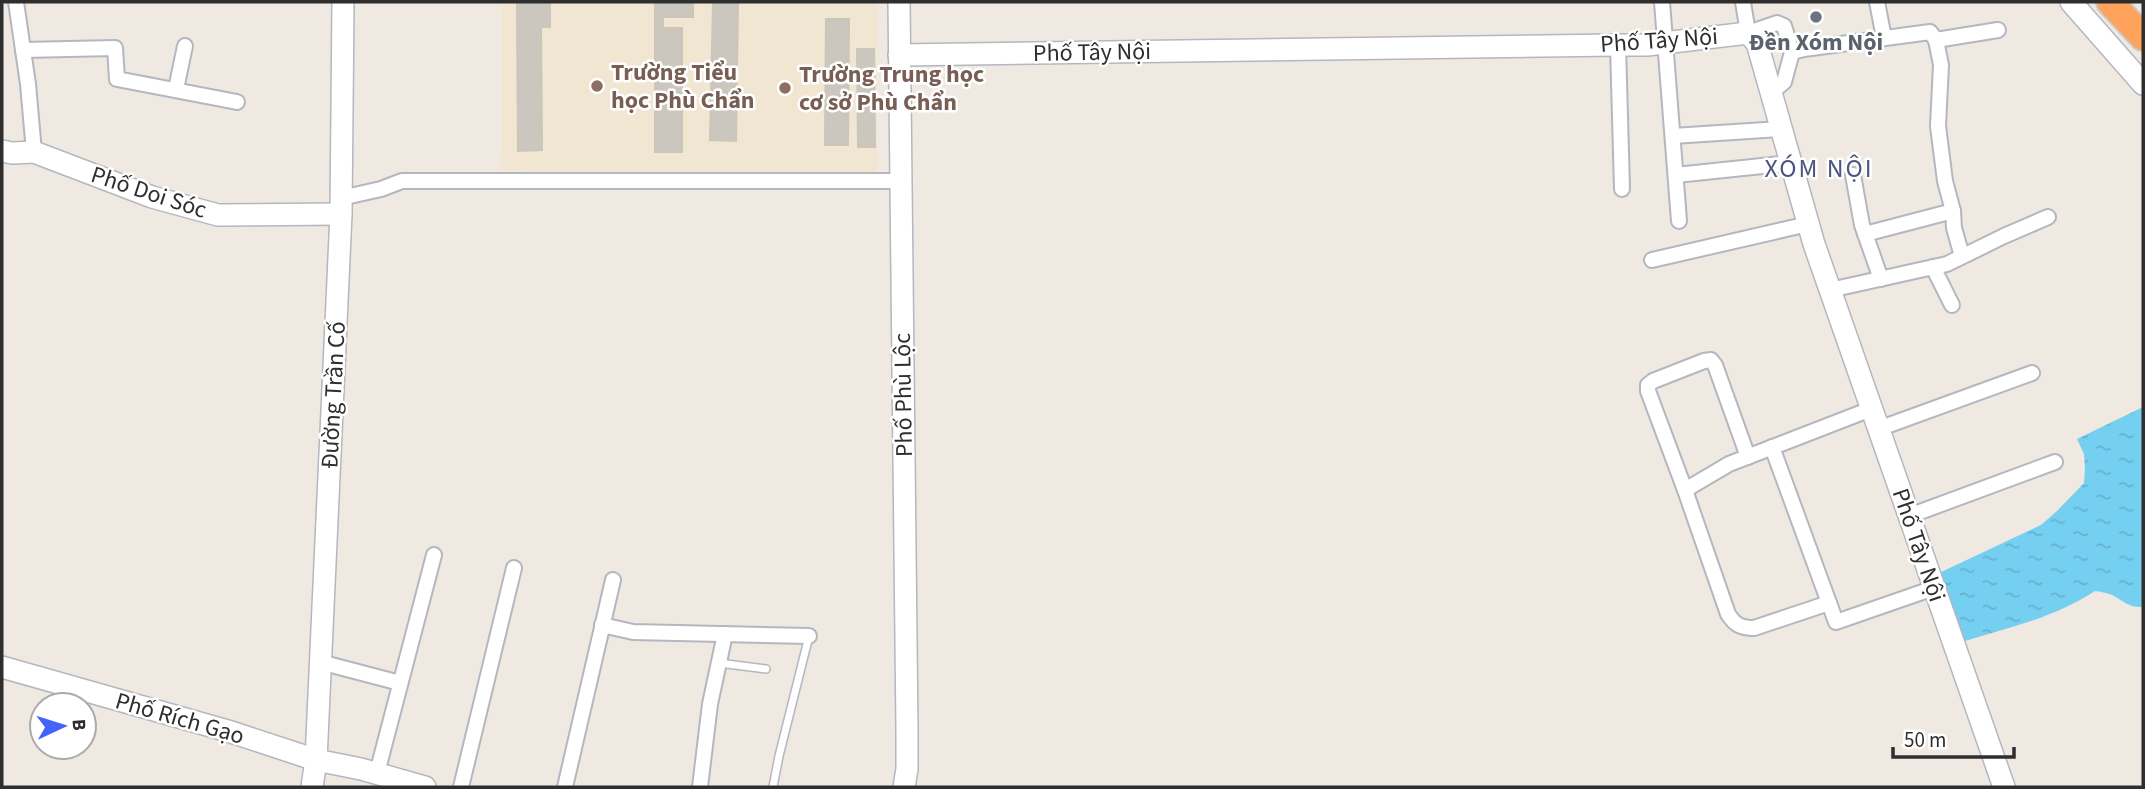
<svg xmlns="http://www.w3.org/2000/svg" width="2145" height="789" viewBox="0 0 2145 789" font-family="'Source Sans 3',sans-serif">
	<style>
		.education { fill: #f0e6d1 }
		.water { fill: url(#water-ripples) }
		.building { fill: #cbc7bf; stroke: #cbc5ba; stroke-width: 2 }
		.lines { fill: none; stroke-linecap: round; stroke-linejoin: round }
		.lane-casing { stroke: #b4b7c1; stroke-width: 10 }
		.street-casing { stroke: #b4b7c1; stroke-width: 18 }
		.secondary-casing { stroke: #b4b7c1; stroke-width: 24 }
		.highway-casing { stroke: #c9c9c9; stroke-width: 30 }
		.lane { stroke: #fff; stroke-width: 7 }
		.street { stroke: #fff; stroke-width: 14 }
		.secondary { stroke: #fff; stroke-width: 21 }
		.highway { stroke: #ffa35c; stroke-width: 26 }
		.worship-dot { fill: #6b7280; stroke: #fff; stroke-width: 2.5 }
		.education-dot { fill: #8d6e63; stroke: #fff; stroke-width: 2.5 }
		.labels { text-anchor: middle; stroke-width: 5; stroke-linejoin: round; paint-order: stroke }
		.street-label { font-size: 24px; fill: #2e2e2e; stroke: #fff }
		.worship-label { font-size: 24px; font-weight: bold; fill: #5b616d; stroke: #fff }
		.education-label { font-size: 24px; font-weight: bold; fill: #785e54; stroke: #fff; text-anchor: start }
		.neighbourhood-label { font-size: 26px; letter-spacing: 2px; fill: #4d5680; stroke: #fff }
	</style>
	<defs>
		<pattern id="water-ripples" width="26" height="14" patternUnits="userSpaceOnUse" patternTransform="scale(1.75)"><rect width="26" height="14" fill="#75cff0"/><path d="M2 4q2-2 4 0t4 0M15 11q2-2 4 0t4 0" fill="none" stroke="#66b2ce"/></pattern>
	</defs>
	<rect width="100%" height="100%" fill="#efe9e1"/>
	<path class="education" d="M 502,2 L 877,2 L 877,175 L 692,175 L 501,171 Z"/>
	<path class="water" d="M 2143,407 L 2143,607 C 2131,608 2124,602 2114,596 C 2108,593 2102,592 2095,591 C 2052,619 2007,628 1958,643 L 1937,574 L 2041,525 L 2057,511 L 2084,483 L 2085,468 L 2084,454 L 2077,439 Z"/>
	<g class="building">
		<path d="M 517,2 L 550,2 L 550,27 L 541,27 L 542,150 L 518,151 Z"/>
		<path d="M 655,2 L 693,2 L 693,17 L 663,17 L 663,28 L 682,28 L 682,152 L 655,152 Z"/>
		<path d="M 713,2 L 738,2 L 736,141 L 710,140 Z"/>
		<path d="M 826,19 L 849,19 L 848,145 L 825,145 Z"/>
		<path d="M 857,49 L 874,49 L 875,147 L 858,147 Z"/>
	</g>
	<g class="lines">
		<g class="lane-casing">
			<g id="lane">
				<path d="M 719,663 L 766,669"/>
				<path d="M 773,787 L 779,756 L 809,636"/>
			</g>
		</g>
		<g class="street-casing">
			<g id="street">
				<path d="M 16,2 L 28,84 L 34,152"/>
				<path d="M 1662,2 L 1679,221"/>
				<path d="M 1743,2 L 1748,33 L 1777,23 L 1784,26 L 1792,52 L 1784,82 L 1771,93"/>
				<path d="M 1877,2 L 1884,38"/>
				<path d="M 1936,40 L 1941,65 L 1938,126 L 1945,181 L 1953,211 L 1954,228 L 1962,256"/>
				<path d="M 1618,45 L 1622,189"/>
				<path d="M 23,50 L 115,48 L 117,79 L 237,102"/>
				<path d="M 1792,52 L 1804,49 L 1930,32 L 1936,40 L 1998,30"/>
				<path d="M 176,89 L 185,46"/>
				<path d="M 1673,136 L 1781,129"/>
				<path d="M 1676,175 L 1791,163"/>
				<path d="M 1853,175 L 1862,225 L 1881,279"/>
				<path d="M 341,198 L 381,189 L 402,181 L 901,181"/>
				<path d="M 1865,234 L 1953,211"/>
				<path d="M 1652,260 L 1808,224"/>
				<path d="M 1933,267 L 1952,305"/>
				<path d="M 1830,290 L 1947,264 L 2004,236 L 2048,217"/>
				<path d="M 1878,429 L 2032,373"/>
				<path d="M 1772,447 L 1836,622 L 1934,588"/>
				<path d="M 1748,457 L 1715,365 L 1711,360 L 1704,361 L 1653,381 L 1648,385 L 1648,391 L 1685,490 L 1728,614 C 1735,625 1741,628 1754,628 L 1829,603"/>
				<path d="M 1685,490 L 1729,464 L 1871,409"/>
				<path d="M 1909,516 L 2055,462"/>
				<path d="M 602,625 L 633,632 L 809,636"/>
				<path d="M 320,662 L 400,683"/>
				<path d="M 377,773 L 434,555"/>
				<path d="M 461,787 L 514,568"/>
				<path d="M 565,787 L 613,580"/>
				<path d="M 700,787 L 710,704 L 725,634"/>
			</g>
		</g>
		<g class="secondary-casing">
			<g id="secondary">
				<path d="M 899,2 L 907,731 L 907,769 L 904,787"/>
				<path d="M 2071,2 L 2143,84"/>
				<path d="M 899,55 L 1618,45 L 1647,45 L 1748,33 L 1757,43 L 1814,244 L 2004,787"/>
				<path d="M 2,151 L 12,153 L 34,152 L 152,197 L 218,215 L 341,214"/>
				<path d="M 2,667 L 228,731 L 316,760 L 361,769 L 425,787"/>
				<path d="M 312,787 L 316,760 L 341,214 L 343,2"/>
			</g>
		</g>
		<g class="highway-casing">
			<path id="highway" d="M 2110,2 L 2143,37"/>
		</g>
		<use href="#lane" class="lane"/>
		<use href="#street" class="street"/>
		<use href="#secondary" class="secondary"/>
		<use href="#highway" class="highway"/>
	</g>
	<circle class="worship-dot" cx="1816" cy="17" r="7"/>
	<g class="education-dot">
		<circle cx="597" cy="86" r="7"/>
		<circle cx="785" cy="88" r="7"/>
	</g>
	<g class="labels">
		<g class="street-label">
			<text transform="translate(1659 40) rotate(-4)" y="8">Phố Tây Nội</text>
			<text transform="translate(1092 52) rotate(-1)" y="8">Phố Tây Nội</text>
			<text transform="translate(149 192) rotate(18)" y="8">Phố Doi Sóc</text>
			<text transform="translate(333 395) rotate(-87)" y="8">Đường Trần Cố</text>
			<text transform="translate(903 395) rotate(-91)" y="8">Phố Phù Lộc</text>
			<text transform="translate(1919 545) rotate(71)" y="8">Phố Tây Nội</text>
			<text transform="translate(180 718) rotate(16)" y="8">Phố Rích Gạo</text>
		</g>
		<g class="worship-label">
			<text x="1816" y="50">Đền Xóm Nội</text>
		</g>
		<g class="education-label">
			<text x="611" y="80">Trường Tiểu<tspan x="611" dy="28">học Phù Chẩn</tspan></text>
			<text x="799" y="82">Trường Trung học<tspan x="799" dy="28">cơ sở Phù Chẩn</tspan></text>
		</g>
		<g class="neighbourhood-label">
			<text x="1819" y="177">XÓM NỘI</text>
		</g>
	</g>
	<rect width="2145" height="789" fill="none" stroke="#2e2e2e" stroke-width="7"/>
	<g transform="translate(63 726) rotate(86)"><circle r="33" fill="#ffffff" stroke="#ababab" stroke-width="2"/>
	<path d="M0-5L12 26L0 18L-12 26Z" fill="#4264fb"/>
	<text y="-10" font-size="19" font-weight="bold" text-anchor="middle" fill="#2e2e2e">B</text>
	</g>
	<path d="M1893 747v10h121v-10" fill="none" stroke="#2e2e2e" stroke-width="3.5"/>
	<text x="1904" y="747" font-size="21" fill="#2e2e2e" stroke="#ffffff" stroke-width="5" paint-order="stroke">50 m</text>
</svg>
